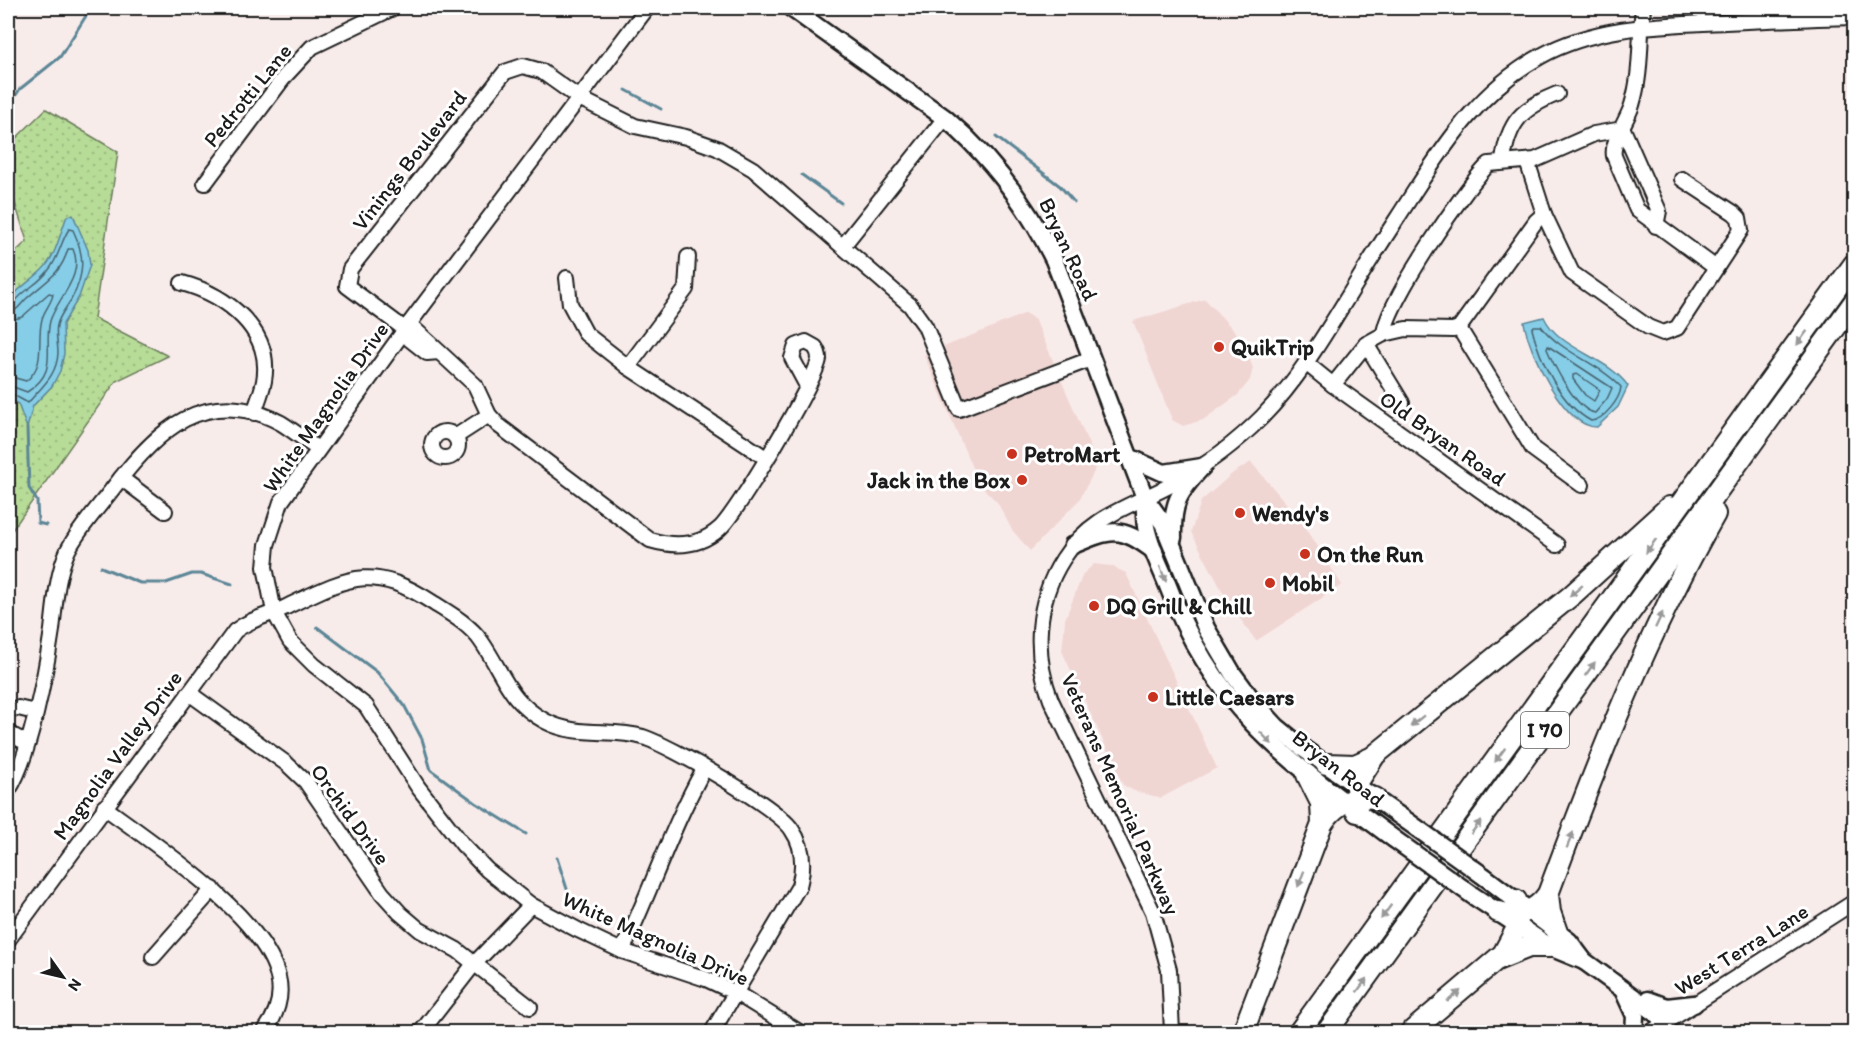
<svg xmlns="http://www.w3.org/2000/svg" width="1862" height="1040" viewBox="0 0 1862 1040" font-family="Itim,sans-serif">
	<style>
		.built { fill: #f0d6d3 }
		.grass { fill: url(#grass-dots); stroke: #6a7c5a; stroke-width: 1.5 }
		.water { fill: #86cde8; stroke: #5c8696; stroke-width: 1.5 }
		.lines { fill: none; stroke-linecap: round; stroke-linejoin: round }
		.shore { stroke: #46636e; stroke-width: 1.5 }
		.stream { stroke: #5c8696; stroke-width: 3 }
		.minor-casing { stroke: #1c1c1c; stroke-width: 18 }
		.major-casing { stroke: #1c1c1c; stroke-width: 21 }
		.highway-casing { stroke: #1c1c1c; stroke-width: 24 }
		.minor { stroke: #fff; stroke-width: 14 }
		.major { stroke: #fff; stroke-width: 16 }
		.highway { stroke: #fff; stroke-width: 20 }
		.major-bridge-casing { stroke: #1c1c1c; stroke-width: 21; stroke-linecap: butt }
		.major-bridge { stroke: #fff; stroke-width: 16 }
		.oneway { fill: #999 }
		.poi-dot { fill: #c8321e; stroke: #fff; stroke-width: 2 }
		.labels { text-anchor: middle; stroke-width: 6; stroke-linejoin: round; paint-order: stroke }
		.shield { fill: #fff; stroke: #606060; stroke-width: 1.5 }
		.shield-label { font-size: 21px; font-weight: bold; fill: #1c1c1c }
		.street-label { font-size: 22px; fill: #1c1c1c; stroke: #fff }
		.poi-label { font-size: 22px; font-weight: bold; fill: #1c1c1c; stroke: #fff; text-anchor: start }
	</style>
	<defs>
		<pattern id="grass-dots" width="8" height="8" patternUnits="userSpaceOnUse" patternTransform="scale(1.5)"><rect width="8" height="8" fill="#b7dc97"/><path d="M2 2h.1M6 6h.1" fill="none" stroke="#9dbc82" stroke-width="1.8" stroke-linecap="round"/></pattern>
	</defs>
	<rect width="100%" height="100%" fill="#f8eceb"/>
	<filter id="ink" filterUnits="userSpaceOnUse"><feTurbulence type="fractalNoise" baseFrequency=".0167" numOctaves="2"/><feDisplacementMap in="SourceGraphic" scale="12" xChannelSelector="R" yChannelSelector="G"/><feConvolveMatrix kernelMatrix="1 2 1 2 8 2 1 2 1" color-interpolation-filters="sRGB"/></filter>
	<g filter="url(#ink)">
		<g class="built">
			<path d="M 1205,299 L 1241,338 L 1253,368 L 1250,380 L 1238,395 L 1203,420 L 1183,426 L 1172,420 L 1133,321 Z"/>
			<path d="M 1026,313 L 1036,321 L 1096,461 L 1094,472 L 1079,500 L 1030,551 L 1012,530 L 997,502 L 979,484 L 924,355 Z"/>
			<path d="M 1251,462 L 1303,523 L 1342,585 L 1256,641 L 1228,602 L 1191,532 L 1201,501 L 1233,473 Z"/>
			<path d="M 1094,564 L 1111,566 L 1126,573 L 1217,768 L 1161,798 L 1134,791 L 1123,785 L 1062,651 L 1065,619 L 1083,574 Z"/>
		</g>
		<path class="grass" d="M 46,109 L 118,152 L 94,318 L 168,356 L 116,381 L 8,536 L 8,259 L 27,241 L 8,181 L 8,146 Z"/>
		<g class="water">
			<path d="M 73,215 L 88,250 L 90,265 L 79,297 L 63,324 L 64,354 L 60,371 L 52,386 L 33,406 L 27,428 L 18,404 L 8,397 L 8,302 C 17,288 30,282 42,270 C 56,257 60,233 67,216 Z"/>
			<path d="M 1544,317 C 1559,350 1607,356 1628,386 L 1618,407 L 1597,427 C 1564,428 1528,350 1524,322 Z"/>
		</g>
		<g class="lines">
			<g class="shore">
				<path d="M 8,304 L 14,303 C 23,290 39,284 48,271 C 59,258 60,243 69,229 L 73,230 C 85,255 85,275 71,300 C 66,308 59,316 57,325 C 55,334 58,343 58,353 C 57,376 41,387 28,403 L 8,392"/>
				<path d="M 8,312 C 18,311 19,306 26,299 C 44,282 61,275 68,249 L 73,249 C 85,276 57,298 50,321 C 43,349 60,371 27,392 L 8,385"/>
				<path d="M 8,321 L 22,317 L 49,293 L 53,294 C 52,303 44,310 42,319 C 36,342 47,364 26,381 L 8,376"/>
				<path d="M 1534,326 L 1541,326 C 1561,353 1598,362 1621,387 C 1620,399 1604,420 1591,421 C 1561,405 1540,361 1532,329 Z"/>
				<path d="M 1548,346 L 1612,388 L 1607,399 L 1595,413 C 1576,410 1554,366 1547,349 Z"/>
				<path d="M 1577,374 L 1600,390 L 1594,401 L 1585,395 L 1573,379 L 1573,375 Z"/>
			</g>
			<g class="stream">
				<path d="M 626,90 L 661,109"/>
				<path d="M 8,107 L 20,89 L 60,57 L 91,8"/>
				<path d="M 996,137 L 1060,186 L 1074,202"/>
				<path d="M 802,175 L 841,203"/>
				<path d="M 27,428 L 29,488 L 37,501 L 38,523 L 46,525"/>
				<path d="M 101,567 L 140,583 L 166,583 L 192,574 L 201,574 L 232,584"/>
				<path d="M 317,627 L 377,672 L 404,705 L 422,739 L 431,770 L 476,803 L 526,834"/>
				<path d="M 557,858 L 567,889"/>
			</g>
			<g class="minor-casing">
				<g id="minor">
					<path d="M 647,8 L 409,324 L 281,502 L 267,545 L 265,567 L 274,612 L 290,641 L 314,665 L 366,706 L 418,787 L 463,845 L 487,870 L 531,905 L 578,930 L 622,951 L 706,979 L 736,993 L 799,1032"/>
					<path d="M 1643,8 C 1639,40 1642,73 1632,105 C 1628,119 1611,142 1614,156 L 1637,210 L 1716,268"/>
					<path d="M 1623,129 L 1659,211 L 1656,226"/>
					<path d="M 1503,161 C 1508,122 1522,108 1557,94"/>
					<path d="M 1527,161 L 1544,214 L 1572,273 L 1648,327 L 1663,333 L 1677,328 L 1741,230 L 1739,218 L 1734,213 L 1682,179"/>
					<path d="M 205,183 L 285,76 L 312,47 L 393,8"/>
					<path d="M 843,246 L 945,118"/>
					<path d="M 567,278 L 570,304 L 586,334 L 628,367 L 766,458"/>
					<path d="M 182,283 C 226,295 273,330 264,381 C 262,392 257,403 254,413"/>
					<path d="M 409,324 L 475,385 L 489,415 L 498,425 L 650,540 C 674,547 699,547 719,529 C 736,515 816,380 819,359 C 819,354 818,351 815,347 L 806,342 L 796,346 L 792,358 L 807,386"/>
					<path d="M 1459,328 L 1533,449 L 1582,485"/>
					<path d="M 406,330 L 347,286 L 350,269 L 505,72 L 523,66 L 541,71 L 579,98 L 635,126 L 686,137 L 717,148 L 753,169 L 910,305 L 925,326 L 959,409 L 1091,359"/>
					<path d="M 403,334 L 427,353 L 439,352"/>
					<path d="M 1384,334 L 1406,329 L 1453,330 L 1459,328 L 1536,221 L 1544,214"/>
					<path d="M 1366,344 L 1402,403"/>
					<path d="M 1306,363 L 1333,385 L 1557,545"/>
					<path d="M 628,367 L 686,289 L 688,257"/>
					<path d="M 1333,385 L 1366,344 L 1384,334 C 1386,304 1465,187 1489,164 L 1535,160 L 1594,134 L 1623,129"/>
					<circle cx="445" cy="445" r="13"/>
					<path d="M 455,437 L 489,415"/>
					<path d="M 121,478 L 165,511"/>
					<path d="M 189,693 L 287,764 L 306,782 L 382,893 L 400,913 L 420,930 L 457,950 L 530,1007"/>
					<path d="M 8,710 L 18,708 L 35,712"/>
					<path d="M 8,733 L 27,743"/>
					<path d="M 8,791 C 30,758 46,671 52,630 C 55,604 57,574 68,550 C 79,528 99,507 114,487 C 156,431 206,383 281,423 C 294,431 306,441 318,449"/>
					<path d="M 104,807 C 153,843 265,917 278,977 C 283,997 276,1016 264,1032"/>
					<path d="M 8,940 L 235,631 C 250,619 267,616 284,608 C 349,577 371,562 435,604 C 451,614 470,625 481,641 C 503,672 508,701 545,721 C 577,738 610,728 643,737 C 669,745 779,808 792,830 C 804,847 804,867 799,886 L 712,1032"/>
					<path d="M 622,951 C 651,891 671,828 704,769"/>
					<path d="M 153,957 L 213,889"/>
					<path d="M 421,1032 L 474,964 L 531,905"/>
					<path d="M 1172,1032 L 1169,970 L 1153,912 L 1051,700 C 1033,654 1036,601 1063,559 C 1091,515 1130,507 1173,484 C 1205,466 1236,443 1262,417 C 1301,377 1328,329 1357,282 C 1375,252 1395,222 1414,192 C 1449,138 1483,88 1541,56 C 1597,25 1663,25 1725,22 C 1768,20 1811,18 1854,17"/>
					<path d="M 1651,1032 L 1854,902"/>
				</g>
			</g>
			<g class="major-casing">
				<g id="major">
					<path d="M 791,8 L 945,118 C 992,158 1027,205 1054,260 L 1145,498 L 1163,523 L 1206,628 L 1233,674 L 1253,701 L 1277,727 L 1304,749 L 1407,821"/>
					<path d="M 1129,457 L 1164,473 L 1202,467"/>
					<path d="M 1145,499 C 1145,509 1144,521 1147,531 C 1151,549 1161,568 1168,586 C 1215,712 1291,762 1394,839"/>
					<path d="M 1173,538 C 1172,503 1178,493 1202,467"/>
					<path d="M 1073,545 C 1111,529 1120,525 1154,551"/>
					<path d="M 1485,877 L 1569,941 L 1584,961 L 1666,1021"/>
					<path d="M 1472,895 L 1550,947 L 1584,961"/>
					<path d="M 1624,992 L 1635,1016 L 1634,1032"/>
					<path d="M 1648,1000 L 1667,1007 L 1694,1004"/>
				</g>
			</g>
			<g class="highway-casing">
				<g id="highway">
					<path d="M 1326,764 L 1355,765 L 1373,757"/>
					<path d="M 1357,812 L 1356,785 L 1375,755 L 1572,595 L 1669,507"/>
					<path d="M 1322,824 C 1334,805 1352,795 1375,798"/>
					<path d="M 1548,894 L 1550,912 L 1557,932"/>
					<path d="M 1498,912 C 1519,917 1535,912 1548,894 C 1596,765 1647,633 1715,514"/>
					<path d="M 1499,959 L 1529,947 L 1550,947"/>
					<path d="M 1243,1032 L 1322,824 L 1321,803 L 1307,775"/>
					<path d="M 1299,1032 L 1854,264"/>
					<path d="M 1327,1032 L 1854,302"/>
					<path d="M 1411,1032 L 1503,954 L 1518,926 L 1516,900"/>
				</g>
			</g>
			<use href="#minor" class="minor"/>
			<use href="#major" class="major"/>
			<use href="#highway" class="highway"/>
			<g class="major-bridge-casing">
				<g id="major-bridge">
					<path d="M 1407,821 L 1485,877"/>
					<path d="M 1394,839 L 1472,895"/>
				</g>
			</g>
			<use href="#major-bridge" class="major-bridge"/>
		</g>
		<defs><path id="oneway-solid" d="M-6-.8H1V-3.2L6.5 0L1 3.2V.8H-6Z" transform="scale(1.5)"/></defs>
		<g class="oneway">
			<use href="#oneway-solid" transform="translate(1802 338) rotate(126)"/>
			<use href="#oneway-solid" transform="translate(1651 546) rotate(126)"/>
			<use href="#oneway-solid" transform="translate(1163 574) rotate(69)"/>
			<use href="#oneway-solid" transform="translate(1576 591) rotate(139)"/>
			<use href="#oneway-solid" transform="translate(1659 620) rotate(-65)"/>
			<use href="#oneway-solid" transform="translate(1590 669) rotate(-54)"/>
			<use href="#oneway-solid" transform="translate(1417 721) rotate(141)"/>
			<use href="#oneway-solid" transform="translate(1266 738) rotate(46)"/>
			<use href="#oneway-solid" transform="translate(1500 755) rotate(126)"/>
			<use href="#oneway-solid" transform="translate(1476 827) rotate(-54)"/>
			<use href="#oneway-solid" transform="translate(1570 840) rotate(-68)"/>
			<use href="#oneway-solid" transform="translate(1301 879) rotate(111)"/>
			<use href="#oneway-solid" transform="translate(1386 912) rotate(126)"/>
			<use href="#oneway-solid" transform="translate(1362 985) rotate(-54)"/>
			<use href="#oneway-solid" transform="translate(1454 996) rotate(-40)"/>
		</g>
	</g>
	<g class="poi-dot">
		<circle cx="1219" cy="347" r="6"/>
		<circle cx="1012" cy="454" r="6"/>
		<circle cx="1022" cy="480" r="6"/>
		<circle cx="1240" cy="513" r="6"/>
		<circle cx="1305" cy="554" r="6"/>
		<circle cx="1270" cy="583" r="6"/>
		<circle cx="1094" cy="606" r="6"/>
		<circle cx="1153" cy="697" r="6"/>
	</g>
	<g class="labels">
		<rect class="shield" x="1521" y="712" width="48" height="36" rx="4.5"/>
		<g class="shield-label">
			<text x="1545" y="737">I 70</text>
		</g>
		<g class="street-label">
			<text transform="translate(247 95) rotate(-51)" y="8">Pedrotti Lane</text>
			<text transform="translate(409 160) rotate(-52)" y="8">Vinings Boulevard</text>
			<text transform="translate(1069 249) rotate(65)" y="8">Bryan Road</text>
			<text transform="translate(325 407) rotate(-55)" y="8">White Magnolia Drive</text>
			<text transform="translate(1443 438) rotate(35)" y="8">Old Bryan Road</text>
			<text transform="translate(117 755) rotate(-54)" y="8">Magnolia Valley Drive</text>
			<text transform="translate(1339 768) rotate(38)" y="8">Bryan Road</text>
			<text transform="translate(1121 794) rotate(66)" y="8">Veterans Memorial Parkway</text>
			<text transform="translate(351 814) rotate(54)" y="8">Orchid Drive</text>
			<text transform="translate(656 938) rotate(24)" y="8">White Magnolia Drive</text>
			<text transform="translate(1741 949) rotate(-32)" y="8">West Terra Lane</text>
		</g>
		<g class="poi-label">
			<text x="1231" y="355">QuikTrip</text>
			<text x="1024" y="462">PetroMart</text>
			<text x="1010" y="488" text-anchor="end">Jack in the Box</text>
			<text x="1252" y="521">Wendy's</text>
			<text x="1317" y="562">On the Run</text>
			<text x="1282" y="591">Mobil</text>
			<text x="1106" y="614">DQ Grill &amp; Chill</text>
			<text x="1165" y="705">Little Caesars</text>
		</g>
	</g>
	<rect width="1862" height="1040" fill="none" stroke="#fff" stroke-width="30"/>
	<rect x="15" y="15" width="1832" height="1010" fill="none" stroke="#1c1c1c" stroke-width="2" filter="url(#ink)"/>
	<g transform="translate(63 977) rotate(124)" stroke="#ffffff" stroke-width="4.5" paint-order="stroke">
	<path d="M0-4.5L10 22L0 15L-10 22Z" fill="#1c1c1c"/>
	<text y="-9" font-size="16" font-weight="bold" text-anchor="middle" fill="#1c1c1c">N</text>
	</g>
</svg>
